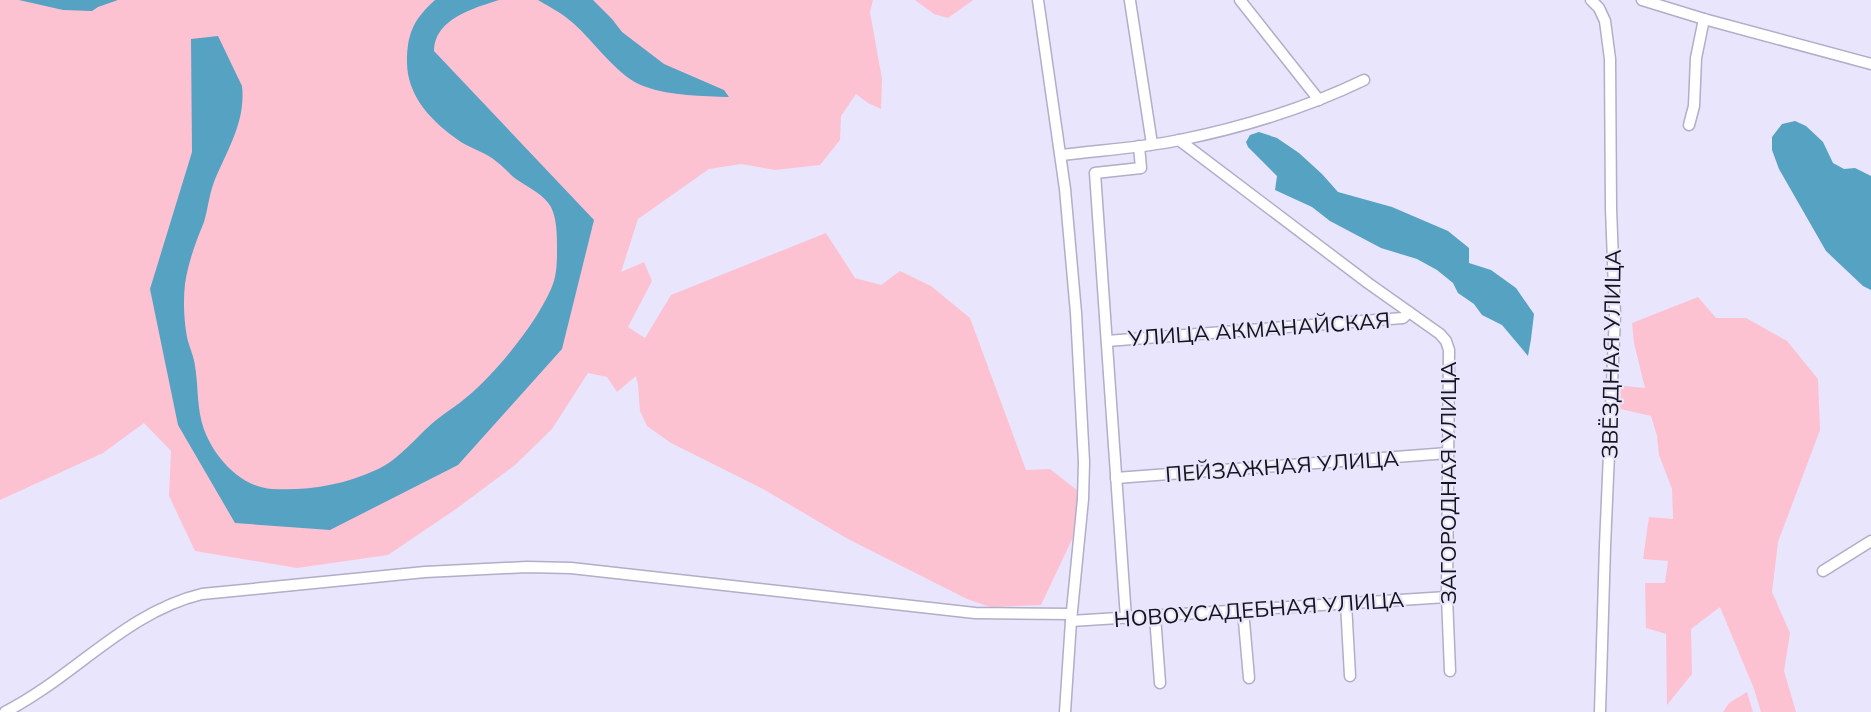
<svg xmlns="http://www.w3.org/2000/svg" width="1871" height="712" viewBox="0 0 1871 712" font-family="Mulish,sans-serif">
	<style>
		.green { fill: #fdc2d2 }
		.water { fill: #55a2c3 }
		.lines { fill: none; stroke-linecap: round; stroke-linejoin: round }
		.minor-casing { stroke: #b2adc8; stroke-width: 13 }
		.minor { stroke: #fff; stroke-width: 10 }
		.labels { text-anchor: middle; stroke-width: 4.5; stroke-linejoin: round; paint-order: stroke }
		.street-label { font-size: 22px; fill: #15131c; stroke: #e9e5fc }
	</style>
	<rect width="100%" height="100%" fill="#e9e5fc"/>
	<g class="green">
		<path d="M 0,0 L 873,0 L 870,12 L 882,79 L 881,109 L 868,103 L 856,94 L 841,116 L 840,140 L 820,165 L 775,170 L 741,164 L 709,169 L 638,219 L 621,272 L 644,262 L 652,281 L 628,327 L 645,338 L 671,295 L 826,233 L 855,278 L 881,285 L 900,271 L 931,286 L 970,318 L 1026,470 L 1050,469 L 1078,491 L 1075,533 L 1041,605 L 990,607 L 967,599 L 848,539 L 763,489 L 671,443 L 647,426 L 640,411 L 638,385 L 636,376 L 617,392 L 607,377 L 588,373 L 552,429 L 515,465 L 456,509 L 388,555 L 297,568 L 195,551 L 169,496 L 171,451 L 144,423 L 103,453 L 0,500 Z"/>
		<path d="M 915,0 L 973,0 L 948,18 L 934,14 Z"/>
		<path d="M 1698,297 L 1716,318 L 1746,318 L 1787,341 L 1818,379 L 1820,430 L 1778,542 L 1772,592 L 1790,633 L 1784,671 L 1796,712 L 1761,712 L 1754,689 L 1720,607 L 1691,629 L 1692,674 L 1667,705 L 1666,634 L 1646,628 L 1645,583 L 1665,583 L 1668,561 L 1643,559 L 1649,517 L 1673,519 L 1672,489 L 1659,455 L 1657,436 L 1651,416 L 1616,408 L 1615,385 L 1645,388 L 1634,343 L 1632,323 Z"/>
		<path d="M 1747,692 L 1753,712 L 1723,712 L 1729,703 Z"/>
	</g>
	<g class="water">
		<path d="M 19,0 L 118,0 L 98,7 L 92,11 L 63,10 Z"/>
		<path d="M 435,0 L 499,0 C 474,8 434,19 434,51 L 594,220 L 562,349 L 458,465 L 330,530 L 235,523 L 178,425 L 150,289 L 192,152 L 191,39 L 218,36 L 242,86 C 246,122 227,150 214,182 C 209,195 208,209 204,222 C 196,241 188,263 185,284 C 183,301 184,320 187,337 C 189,347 194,356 195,366 C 198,383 197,401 201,419 C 208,451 238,487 272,489 C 307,491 344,485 376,470 C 399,460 416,437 435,421 C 446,412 458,405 468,396 C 496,373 537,322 551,289 C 557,276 557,262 557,248 C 557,236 557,219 551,207 C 545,196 530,188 519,181 C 511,176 505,168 497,162 C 487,153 472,149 461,142 C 433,123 407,97 407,62 C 407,33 414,19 435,0 Z"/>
		<path d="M 538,0 L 593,0 L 612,19 L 622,32 L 664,64 L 724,90 L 729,97 C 703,96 671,96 646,87 C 618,78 595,42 573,23 C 563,14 550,7 538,0 Z"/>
		<path d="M 1795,121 L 1806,126 L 1823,142 L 1833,163 L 1844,169 L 1855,168 L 1871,176 L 1871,290 L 1863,286 L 1826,251 L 1779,169 L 1772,150 L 1772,137 L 1782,124 Z"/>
		<path d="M 1259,132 L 1277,138 L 1299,153 L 1322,174 L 1338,192 L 1392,207 L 1448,231 L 1469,248 L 1469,263 L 1491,270 L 1516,288 L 1534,314 L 1531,339 L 1528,356 L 1502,325 L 1482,315 L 1474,304 L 1458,293 L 1453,283 L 1437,270 L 1417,259 L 1381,248 L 1330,221 L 1312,207 L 1275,190 L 1277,176 L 1248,147 L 1246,142 L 1250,135 Z"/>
	</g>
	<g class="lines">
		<g class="minor-casing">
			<g id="minor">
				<path d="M 1038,0 L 1065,189 L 1076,313 L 1084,462 L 1083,499 L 1071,621 L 1065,712"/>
				<path d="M 1240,0 L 1319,100"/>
				<path d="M 1591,0 L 1599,8 L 1605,21 L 1610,59 L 1611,208 L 1615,315 L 1605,546 L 1600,712"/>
				<path d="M 1642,0 L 1704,19 L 1871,64"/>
				<path d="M 1130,1 L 1152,144"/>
				<path d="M 1689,125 L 1694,106 L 1696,58 L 1704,19"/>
				<path d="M 1179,140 L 1368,283 L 1440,334 L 1446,341 L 1449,350 L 1447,597 L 1450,671"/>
				<path d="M 1061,155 C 1101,150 1141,148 1180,140 C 1244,127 1306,108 1364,80"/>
				<path d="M 1107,341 L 1403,318 L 1409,312"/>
				<path d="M 1116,478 L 1448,453"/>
				<path d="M 1823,571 L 1871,541"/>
				<path d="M 1346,603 L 1350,676"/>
				<path d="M 1243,610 L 1249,678"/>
				<path d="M 1155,616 L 1160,683"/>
				<path d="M 1126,618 L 1095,173 L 1141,168 L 1139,146"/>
				<path d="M 1071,621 L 1447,597"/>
				<path d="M 5,712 C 74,677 126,612 202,594 L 425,572 L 527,567 L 571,568 L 975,613 L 1071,614"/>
			</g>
		</g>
		<use href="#minor" class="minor"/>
	</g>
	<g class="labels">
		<g class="street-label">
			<text transform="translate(1259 329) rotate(-4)" y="8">УЛИЦА АКМАНАЙСКАЯ</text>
			<text transform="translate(1611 354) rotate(-89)" y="8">ЗВЁЗДНАЯ УЛИЦА</text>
			<text transform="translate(1282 466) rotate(-4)" y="8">ПЕЙЗАЖНАЯ УЛИЦА</text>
			<text transform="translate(1448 483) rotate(-90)" y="8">ЗАГОРОДНАЯ УЛИЦА</text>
			<text transform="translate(1259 609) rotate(-4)" y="8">НОВОУСАДЕБНАЯ УЛИЦА</text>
		</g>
	</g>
</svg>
